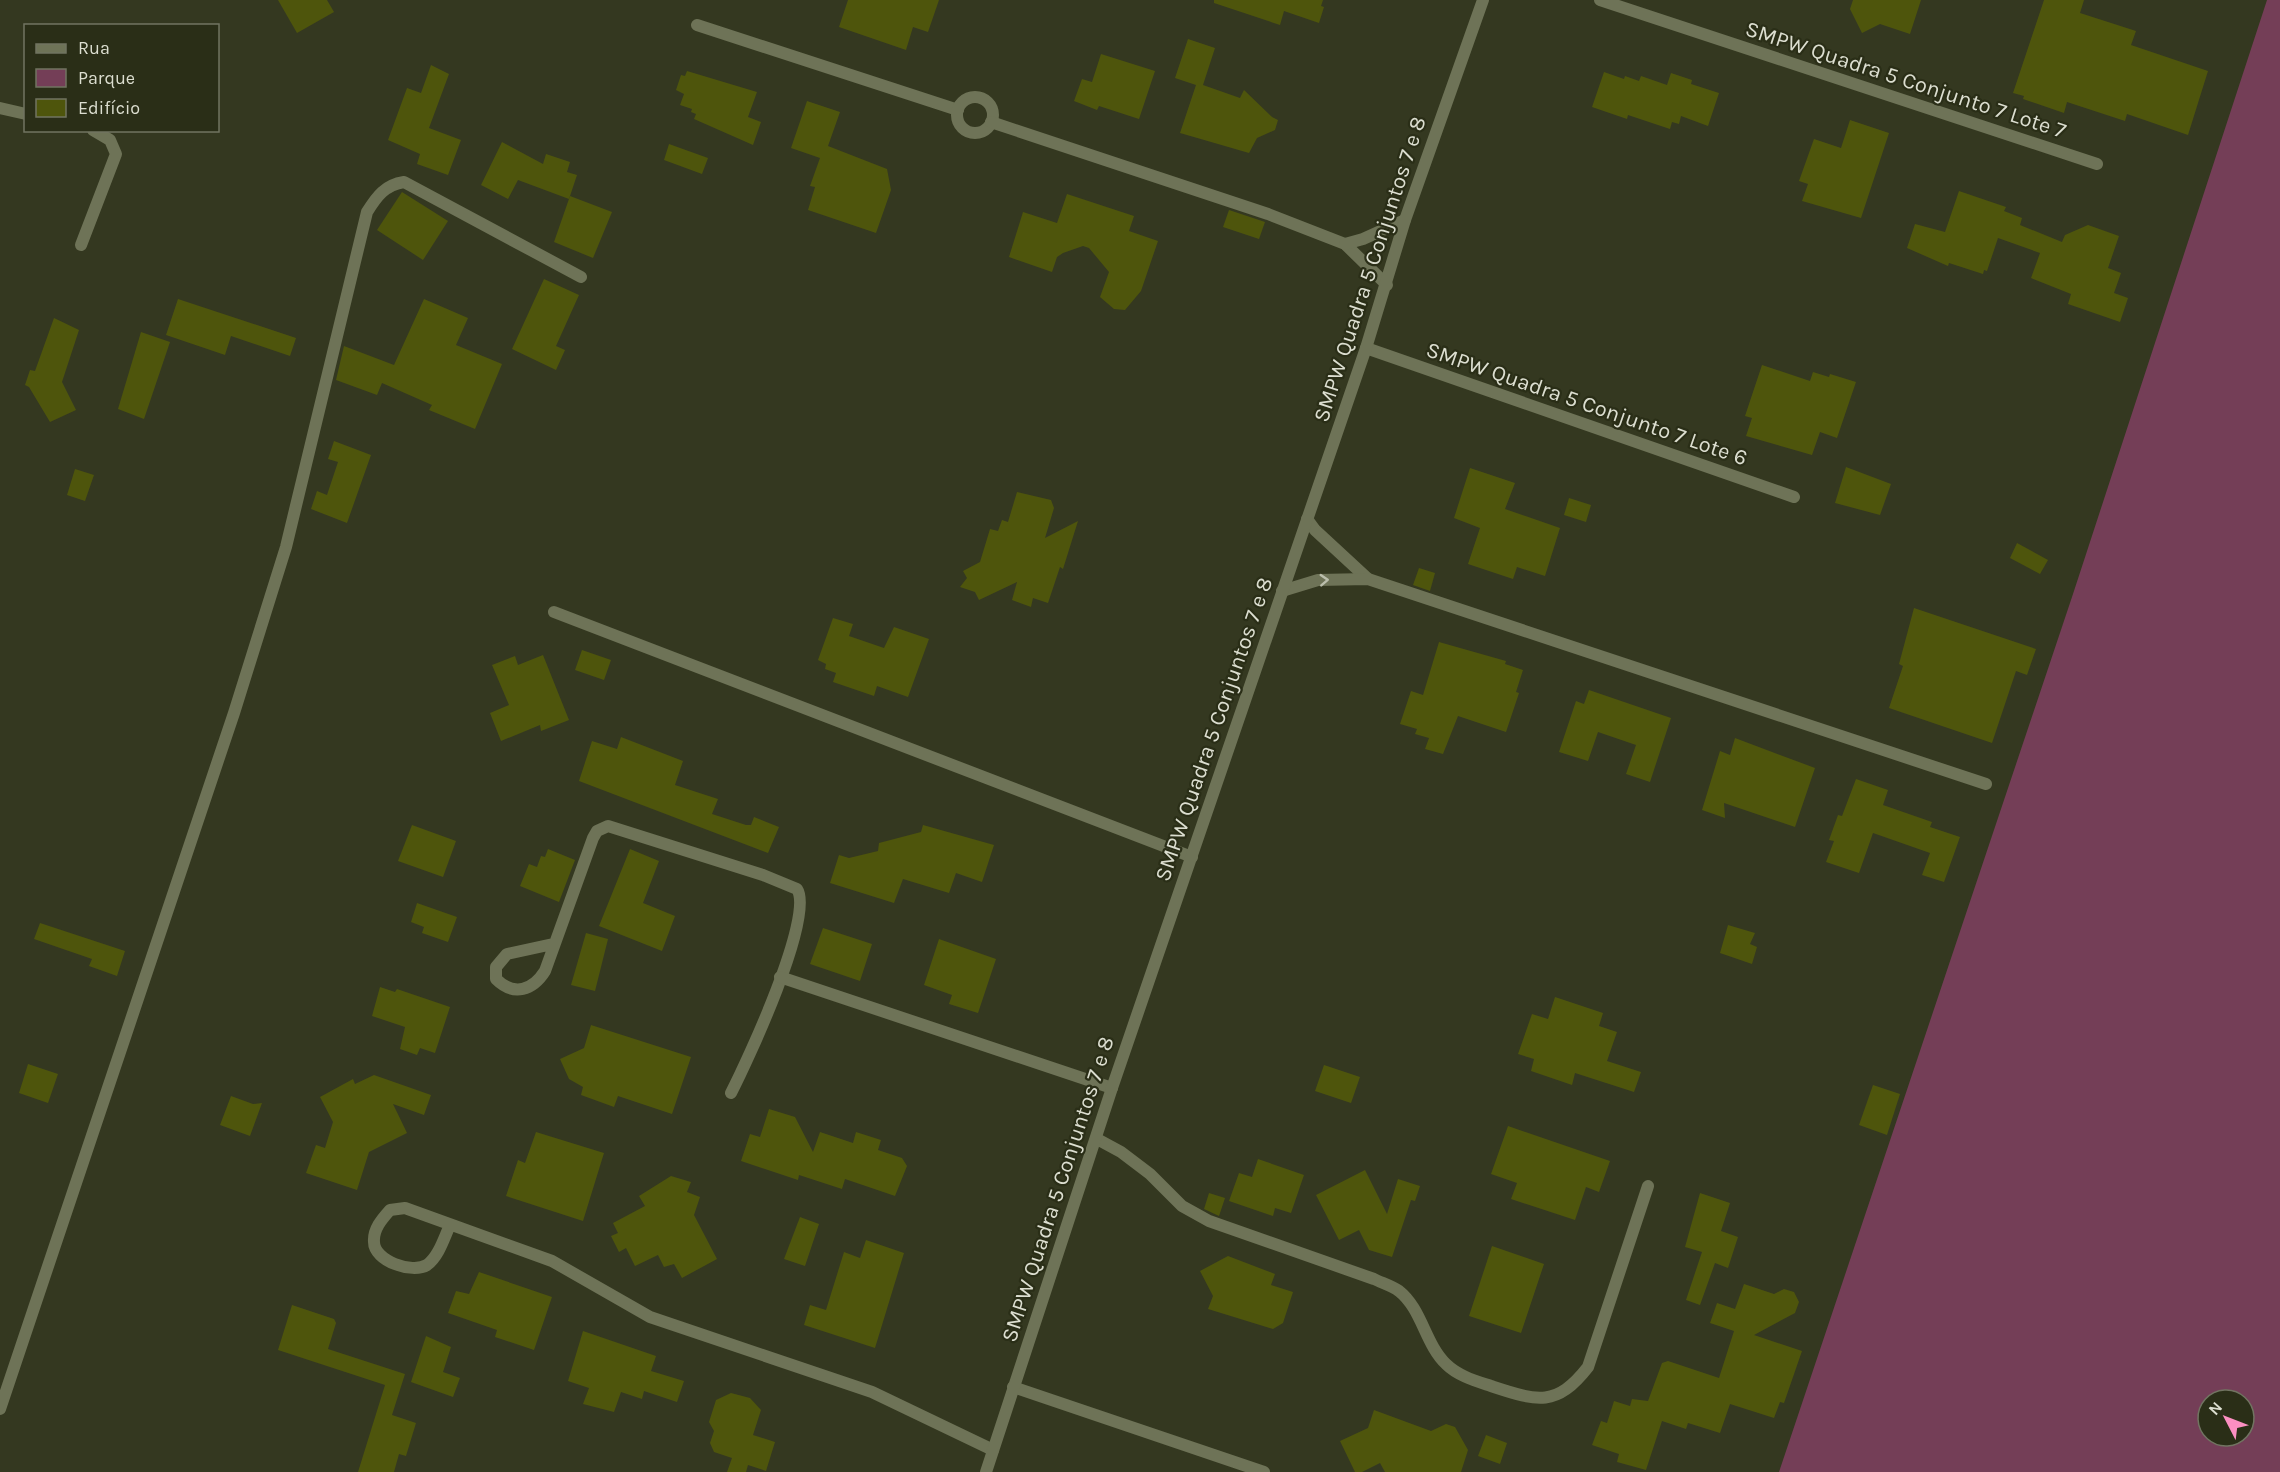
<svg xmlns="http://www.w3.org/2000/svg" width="2280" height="1472" viewBox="0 0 2280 1472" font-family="Karla,sans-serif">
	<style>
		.green { fill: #743e57; fill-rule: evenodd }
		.building { fill: #4e550c }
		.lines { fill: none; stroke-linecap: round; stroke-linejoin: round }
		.minor { stroke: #6e7357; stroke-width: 12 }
		.oneway { stroke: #bbbeac }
		.labels { text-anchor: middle; stroke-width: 4.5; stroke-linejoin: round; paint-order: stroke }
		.street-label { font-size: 22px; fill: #dcded0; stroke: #2a2e17 }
	</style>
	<rect width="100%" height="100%" fill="#343820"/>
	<path class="green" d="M 2267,0 L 2280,0 L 2280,1472 L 1779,1472 L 2073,594 ZM 2208,1400 L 2244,1400 L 2244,1436 L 2208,1436 Z"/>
	<g class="building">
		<path d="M 278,0 L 327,0 L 334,12 L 297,33 Z"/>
		<path d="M 848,0 L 939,0 L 928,32 L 913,27 L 906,50 L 839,27 Z"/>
		<path d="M 1214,0 L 1323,0 L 1321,6 L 1324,7 L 1319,23 L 1284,11 L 1280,25 L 1214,3 Z"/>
		<path d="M 1853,0 L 1921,0 L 1910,34 L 1880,24 L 1862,33 L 1850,9 Z"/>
		<path d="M 2044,0 L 2084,0 L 2080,13 L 2136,31 L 2131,45 L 2208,71 L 2188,135 L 2127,114 L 2125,121 L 2067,102 L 2064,113 L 2023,99 L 2024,96 L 2013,93 Z"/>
		<path d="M 1188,39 L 1215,48 L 1203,85 L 1240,98 L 1244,90 L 1272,117 L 1278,120 L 1275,130 L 1257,138 L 1249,153 L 1180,133 L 1196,85 L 1175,78 Z"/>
		<path d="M 1101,54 L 1155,71 L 1139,119 L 1099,106 L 1097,110 L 1074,101 L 1082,79 L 1092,82 Z"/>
		<path d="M 431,65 L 449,74 L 429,128 L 461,140 L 448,175 L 417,164 L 420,154 L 388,140 L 407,88 L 421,93 Z"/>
		<path d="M 687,71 L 757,92 L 748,117 L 761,122 L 753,145 L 694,119 L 696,114 L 691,112 L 692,109 L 680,105 L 684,94 L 676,90 L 681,75 L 685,76 Z"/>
		<path d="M 1604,72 L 1624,79 L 1625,76 L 1639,81 L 1641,76 L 1667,85 L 1671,73 L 1692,80 L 1691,84 L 1719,93 L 1708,126 L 1681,116 L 1679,124 L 1672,122 L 1670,129 L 1628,115 L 1627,119 L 1592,107 Z"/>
		<path d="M 807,101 L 840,112 L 828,146 L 887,169 L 891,190 L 876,233 L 808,210 L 815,187 L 810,186 L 820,158 L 791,148 Z"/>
		<path d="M 1850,120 L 1889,133 L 1861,218 L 1802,201 L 1808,184 L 1799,181 L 1814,139 L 1841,148 Z"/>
		<path d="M 502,142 L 543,164 L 546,154 L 570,162 L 567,172 L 577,175 L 569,199 L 518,180 L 508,199 L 481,185 Z"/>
		<path d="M 669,144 L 708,158 L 702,174 L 664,160 Z"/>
		<path d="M 1959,191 L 2006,207 L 2004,211 L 2022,218 L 2020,225 L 2062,242 L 2065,235 L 2088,225 L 2119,236 L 2108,268 L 2121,273 L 2114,293 L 2128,298 L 2120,322 L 2068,304 L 2071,294 L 2031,278 L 2040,253 L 1998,238 L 1987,271 L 1984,270 L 1983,274 L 1949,263 L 1948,266 L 1907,248 L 1915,224 L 1945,232 Z"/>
		<path d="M 402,192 L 448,221 L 423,260 L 377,230 Z"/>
		<path d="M 1067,194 L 1134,216 L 1129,231 L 1158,241 L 1141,291 L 1125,310 L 1114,309 L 1100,297 L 1109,272 L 1089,248 L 1083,246 L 1063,253 L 1057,257 L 1052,272 L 1009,257 L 1023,212 L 1057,223 Z"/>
		<path d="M 570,196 L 612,212 L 593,258 L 554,242 Z"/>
		<path d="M 1229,210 L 1265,222 L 1259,239 L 1223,227 Z"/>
		<path d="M 544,279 L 579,295 L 556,346 L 565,350 L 556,370 L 512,349 Z"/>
		<path d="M 178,299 L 296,338 L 290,356 L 231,336 L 225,355 L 166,335 Z"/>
		<path d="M 424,299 L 468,318 L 456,345 L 502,364 L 475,429 L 429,410 L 432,405 L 382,383 L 377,395 L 336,380 L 344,346 L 394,365 Z"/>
		<path d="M 54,318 L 79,330 L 62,382 L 76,410 L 50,422 L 29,387 L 25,385 L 30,370 L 35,371 Z"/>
		<path d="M 141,332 L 170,342 L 144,419 L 118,409 Z"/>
		<path d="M 1762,365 L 1810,381 L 1813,372 L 1829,377 L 1830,374 L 1856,382 L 1837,438 L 1820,432 L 1812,455 L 1746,436 L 1752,418 L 1745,416 Z"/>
		<path d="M 334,441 L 371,455 L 347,523 L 311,509 L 317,491 L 327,495 L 338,462 L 328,459 Z"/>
		<path d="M 1846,467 L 1891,484 L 1880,515 L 1835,503 Z"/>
		<path d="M 1470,468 L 1515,483 L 1505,509 L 1560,528 L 1545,576 L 1517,567 L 1513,579 L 1468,564 L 1480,528 L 1454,518 Z"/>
		<path d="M 75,469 L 94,475 L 85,501 L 67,495 Z"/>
		<path d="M 1017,492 L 1051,500 L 1054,508 L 1045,538 L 1078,521 L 1063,569 L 1060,567 L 1048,603 L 1033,598 L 1031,607 L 1012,600 L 1017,582 L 979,600 L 975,592 L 960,587 L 967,578 L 963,571 L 980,562 L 990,529 L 998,531 L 1002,520 L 1008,522 Z"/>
		<path d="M 1569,498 L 1591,505 L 1586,522 L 1564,515 Z"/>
		<path d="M 2017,543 L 2048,560 L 2040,574 L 2010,558 Z"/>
		<path d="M 1419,568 L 1435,573 L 1430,591 L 1413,585 Z"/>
		<path d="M 1914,608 L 2036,649 L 2027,675 L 2016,671 L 1992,743 L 1889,708 L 1903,666 L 1899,664 Z"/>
		<path d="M 833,618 L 853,624 L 849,636 L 884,648 L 894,627 L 929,639 L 908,697 L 877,686 L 874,696 L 833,682 L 836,673 L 825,669 L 826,664 L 818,660 Z"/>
		<path d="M 1439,642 L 1506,661 L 1505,664 L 1523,670 L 1516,692 L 1519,693 L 1506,732 L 1458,716 L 1443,754 L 1425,749 L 1429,738 L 1415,734 L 1417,729 L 1400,724 L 1411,691 L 1423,695 Z"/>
		<path d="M 582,650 L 611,660 L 604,680 L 575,670 Z"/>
		<path d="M 543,655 L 569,720 L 541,731 L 540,725 L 501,741 L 490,713 L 509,705 L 492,665 L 515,656 L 518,665 Z"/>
		<path d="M 1589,690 L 1671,718 L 1650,782 L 1626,774 L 1636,745 L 1598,732 L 1588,761 L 1559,752 L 1576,701 L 1584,704 Z"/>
		<path d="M 621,737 L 683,761 L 675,785 L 718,799 L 712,814 L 746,825 L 751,825 L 754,817 L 779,827 L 768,853 L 579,781 L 592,741 L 617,749 Z"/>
		<path d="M 1735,738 L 1815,768 L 1795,827 L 1724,803 L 1725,818 L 1702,810 L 1720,751 L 1730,755 Z"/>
		<path d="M 1856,779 L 1888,790 L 1883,805 L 1932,822 L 1930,827 L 1960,837 L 1944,882 L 1922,875 L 1930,853 L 1873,833 L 1859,873 L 1826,862 L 1834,841 L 1829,840 L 1838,815 L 1842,816 Z"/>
		<path d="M 412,825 L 456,841 L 443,877 L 398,861 Z"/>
		<path d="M 923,825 L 994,845 L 982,882 L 956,873 L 949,893 L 903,879 L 894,903 L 830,883 L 839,855 L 849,858 L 878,851 L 879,843 L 921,832 Z"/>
		<path d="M 548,849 L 575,860 L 559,902 L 520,886 L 529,864 L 537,867 L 541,856 L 545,857 Z"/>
		<path d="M 630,849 L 659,861 L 643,903 L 675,916 L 662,951 L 599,926 Z"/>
		<path d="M 417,903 L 457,917 L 448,942 L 422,933 L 424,927 L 411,922 Z"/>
		<path d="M 40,923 L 125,951 L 117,976 L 89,966 L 92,959 L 34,939 Z"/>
		<path d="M 1728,925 L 1755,933 L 1750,944 L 1757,947 L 1752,964 L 1720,953 Z"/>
		<path d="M 823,928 L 872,944 L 860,981 L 810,964 Z"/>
		<path d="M 586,933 L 608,939 L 595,991 L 571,985 Z"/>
		<path d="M 939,939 L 996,959 L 978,1013 L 949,1004 L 952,995 L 924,985 Z"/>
		<path d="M 380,987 L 395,992 L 397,989 L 450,1007 L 435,1053 L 420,1048 L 417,1055 L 400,1049 L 405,1027 L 372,1016 Z"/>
		<path d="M 1555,997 L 1603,1013 L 1599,1026 L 1617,1032 L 1607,1061 L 1641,1072 L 1634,1092 L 1575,1073 L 1572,1085 L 1531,1071 L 1534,1059 L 1518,1054 L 1532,1014 L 1548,1019 Z"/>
		<path d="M 591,1025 L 691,1057 L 672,1114 L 618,1096 L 614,1107 L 581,1095 L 583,1087 L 569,1079 L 560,1059 L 584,1048 Z"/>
		<path d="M 28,1064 L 58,1074 L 48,1103 L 19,1093 Z"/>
		<path d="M 1324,1065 L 1360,1077 L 1351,1103 L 1315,1091 Z"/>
		<path d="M 374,1075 L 431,1095 L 424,1115 L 393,1104 L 407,1133 L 369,1152 L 357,1190 L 306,1173 L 316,1145 L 325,1148 L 333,1122 L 320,1097 L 353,1079 L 355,1084 Z"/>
		<path d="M 1873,1085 L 1900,1094 L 1887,1135 L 1859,1125 Z"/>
		<path d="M 231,1096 L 253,1104 L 262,1103 L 250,1136 L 220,1125 Z"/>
		<path d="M 769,1109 L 795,1117 L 813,1152 L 820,1132 L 853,1143 L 856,1132 L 881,1140 L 878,1150 L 902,1158 L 907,1166 L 895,1196 L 845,1179 L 842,1189 L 799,1175 L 798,1180 L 741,1161 L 750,1134 L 760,1137 Z"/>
		<path d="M 1508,1126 L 1610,1161 L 1599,1192 L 1586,1187 L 1575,1220 L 1511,1199 L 1517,1183 L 1491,1174 Z"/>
		<path d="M 536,1132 L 604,1153 L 583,1221 L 506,1196 L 518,1160 L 525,1163 Z"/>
		<path d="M 1258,1159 L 1304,1175 L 1291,1213 L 1275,1208 L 1273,1216 L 1229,1201 L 1239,1173 L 1252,1177 Z"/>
		<path d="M 1365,1170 L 1387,1214 L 1398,1179 L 1420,1186 L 1415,1201 L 1411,1200 L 1392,1257 L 1369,1250 L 1359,1230 L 1339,1240 L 1316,1195 Z"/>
		<path d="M 671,1176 L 691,1182 L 687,1192 L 700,1197 L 694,1215 L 717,1259 L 682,1278 L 674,1264 L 664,1267 L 658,1255 L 635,1266 L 626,1248 L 619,1252 L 611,1236 L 618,1233 L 613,1223 L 645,1206 L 639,1196 Z"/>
		<path d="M 1209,1193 L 1225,1198 L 1219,1216 L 1204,1209 Z"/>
		<path d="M 1700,1193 L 1730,1203 L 1721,1231 L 1738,1237 L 1728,1268 L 1715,1263 L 1700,1305 L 1686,1300 L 1702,1252 L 1685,1247 Z"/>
		<path d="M 800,1217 L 819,1224 L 805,1266 L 784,1259 Z"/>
		<path d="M 866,1240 L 904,1253 L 875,1348 L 804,1325 L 810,1305 L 826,1310 L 844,1252 L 860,1258 Z"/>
		<path d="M 1492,1246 L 1544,1264 L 1521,1333 L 1469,1316 Z"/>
		<path d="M 1228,1256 L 1275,1274 L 1271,1285 L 1293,1292 L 1283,1323 L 1273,1329 L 1208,1309 L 1213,1296 L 1200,1271 Z"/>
		<path d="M 479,1272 L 552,1297 L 534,1350 L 495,1337 L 497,1330 L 448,1313 L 456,1291 L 469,1294 Z"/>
		<path d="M 1744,1284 L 1774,1294 L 1784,1289 L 1794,1292 L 1799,1302 L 1795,1313 L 1754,1335 L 1802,1351 L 1784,1403 L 1780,1402 L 1774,1418 L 1730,1404 L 1720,1433 L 1688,1423 L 1686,1429 L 1662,1421 L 1646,1470 L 1617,1462 L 1619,1454 L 1592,1445 L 1601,1421 L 1607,1423 L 1614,1401 L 1630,1406 L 1632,1399 L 1648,1401 L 1662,1363 L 1668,1361 L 1719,1378 L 1734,1331 L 1710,1323 L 1717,1303 L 1735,1309 Z"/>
		<path d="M 292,1305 L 334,1319 L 336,1323 L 328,1349 L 405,1374 L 392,1415 L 416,1423 L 406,1456 L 399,1454 L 394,1472 L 358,1472 L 385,1385 L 278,1350 Z"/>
		<path d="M 583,1331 L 656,1356 L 651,1371 L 684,1381 L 677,1402 L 644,1391 L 642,1399 L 621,1392 L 614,1412 L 583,1404 L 589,1388 L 568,1381 Z"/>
		<path d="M 426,1336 L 451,1347 L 443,1372 L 460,1378 L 453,1397 L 411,1382 Z"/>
		<path d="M 731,1393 L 750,1398 L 761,1410 L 753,1435 L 775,1442 L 766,1471 L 748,1465 L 746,1472 L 727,1472 L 732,1458 L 714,1452 L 710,1443 L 714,1431 L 709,1422 L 716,1400 Z"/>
		<path d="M 1374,1410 L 1431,1431 L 1446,1424 L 1455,1427 L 1468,1450 L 1461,1472 L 1385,1472 L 1380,1463 L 1362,1472 L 1355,1472 L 1340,1441 L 1368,1428 Z"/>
		<path d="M 1486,1435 L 1507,1443 L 1500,1464 L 1478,1456 Z"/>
	</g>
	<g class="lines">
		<g class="minor">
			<path d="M 1600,0 L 2097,164"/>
			<path d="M 697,25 L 958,110"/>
			<circle cx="975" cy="115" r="18"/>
			<path d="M 0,108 L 26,114"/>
			<path d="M 991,122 L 1268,214 L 1345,244 L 1387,285"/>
			<path d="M 1345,244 L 1363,239 L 1405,220"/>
			<path d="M 81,245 L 116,154 L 110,140 L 93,130"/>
			<path d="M 1366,348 L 1794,497"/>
			<path d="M 1307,519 L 1315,530 L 1368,579"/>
			<path d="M 1282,591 L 1318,580 L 1368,579 L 1986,784"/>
			<path d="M 554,612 L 1192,857"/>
			<path d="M 553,944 L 507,954 L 496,967 L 496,979 C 514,997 533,990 545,971 L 593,838 L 597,831 L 608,826 L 763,875 L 797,889 C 815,916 747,1062 731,1093"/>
			<path d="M 780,977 L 1112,1088"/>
			<path d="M 1097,1139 L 1121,1152 L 1150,1174 L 1182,1206 L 1209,1221 L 1374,1279 C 1382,1283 1392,1286 1399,1291 C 1422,1309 1425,1344 1446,1364 C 1458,1376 1476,1381 1491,1386 C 1537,1401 1556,1408 1588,1367 L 1648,1186"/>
			<path d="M 450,1225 C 444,1238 439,1256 427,1265 C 412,1274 374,1261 374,1242 C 373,1229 382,1219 390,1210 L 405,1208 L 552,1261 L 650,1317 L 872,1392 L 993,1450"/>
			<path d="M 1013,1387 L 1264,1472"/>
			<path d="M 0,1409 L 234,713 L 286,547 L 367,212 C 377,196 385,185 404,182 L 581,277"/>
			<path d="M 986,1472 L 1112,1088 L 1366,348 L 1405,220 L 1483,0"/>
		</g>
	</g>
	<defs><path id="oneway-chevron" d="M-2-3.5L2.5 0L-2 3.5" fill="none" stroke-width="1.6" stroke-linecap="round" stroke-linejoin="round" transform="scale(1.5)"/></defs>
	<use class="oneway" href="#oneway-chevron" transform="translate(1324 580) rotate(-3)"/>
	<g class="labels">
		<g class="street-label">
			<text transform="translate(1906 79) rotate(18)" y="8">SMPW Quadra 5 Conjunto 7 Lote 7</text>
			<text transform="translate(1369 269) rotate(-72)" y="8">SMPW Quadra 5 Conjuntos 7 e 8</text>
			<text transform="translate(1587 403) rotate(19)" y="8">SMPW Quadra 5 Conjunto 7 Lote 6</text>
			<text transform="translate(1213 729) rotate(-71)" y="8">SMPW Quadra 5 Conjuntos 7 e 8</text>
			<text transform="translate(1057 1189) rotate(-72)" y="8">SMPW Quadra 5 Conjuntos 7 e 8</text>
		</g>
	</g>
	<rect x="24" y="24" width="195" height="108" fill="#2a2e17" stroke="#717461" stroke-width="1.5"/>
	<rect x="36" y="44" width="30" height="9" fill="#6e7357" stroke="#717461" stroke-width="1.5"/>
	<text x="78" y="54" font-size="18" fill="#dcded0">Rua</text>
	<rect x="36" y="69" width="30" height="18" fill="#743e57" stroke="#717461" stroke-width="1.5"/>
	<text x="78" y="84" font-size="18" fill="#dcded0">Parque</text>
	<rect x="36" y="99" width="30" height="18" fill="#4e550c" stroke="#717461" stroke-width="1.5"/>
	<text x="78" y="114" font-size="18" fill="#dcded0">Edifício</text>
	<g transform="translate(2226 1418) rotate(312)"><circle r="28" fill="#2a2e17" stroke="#717461" stroke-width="1.5"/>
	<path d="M0-4.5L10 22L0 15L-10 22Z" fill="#fc8fc2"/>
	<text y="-9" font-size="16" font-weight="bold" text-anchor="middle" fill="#dcded0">N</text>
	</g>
</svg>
